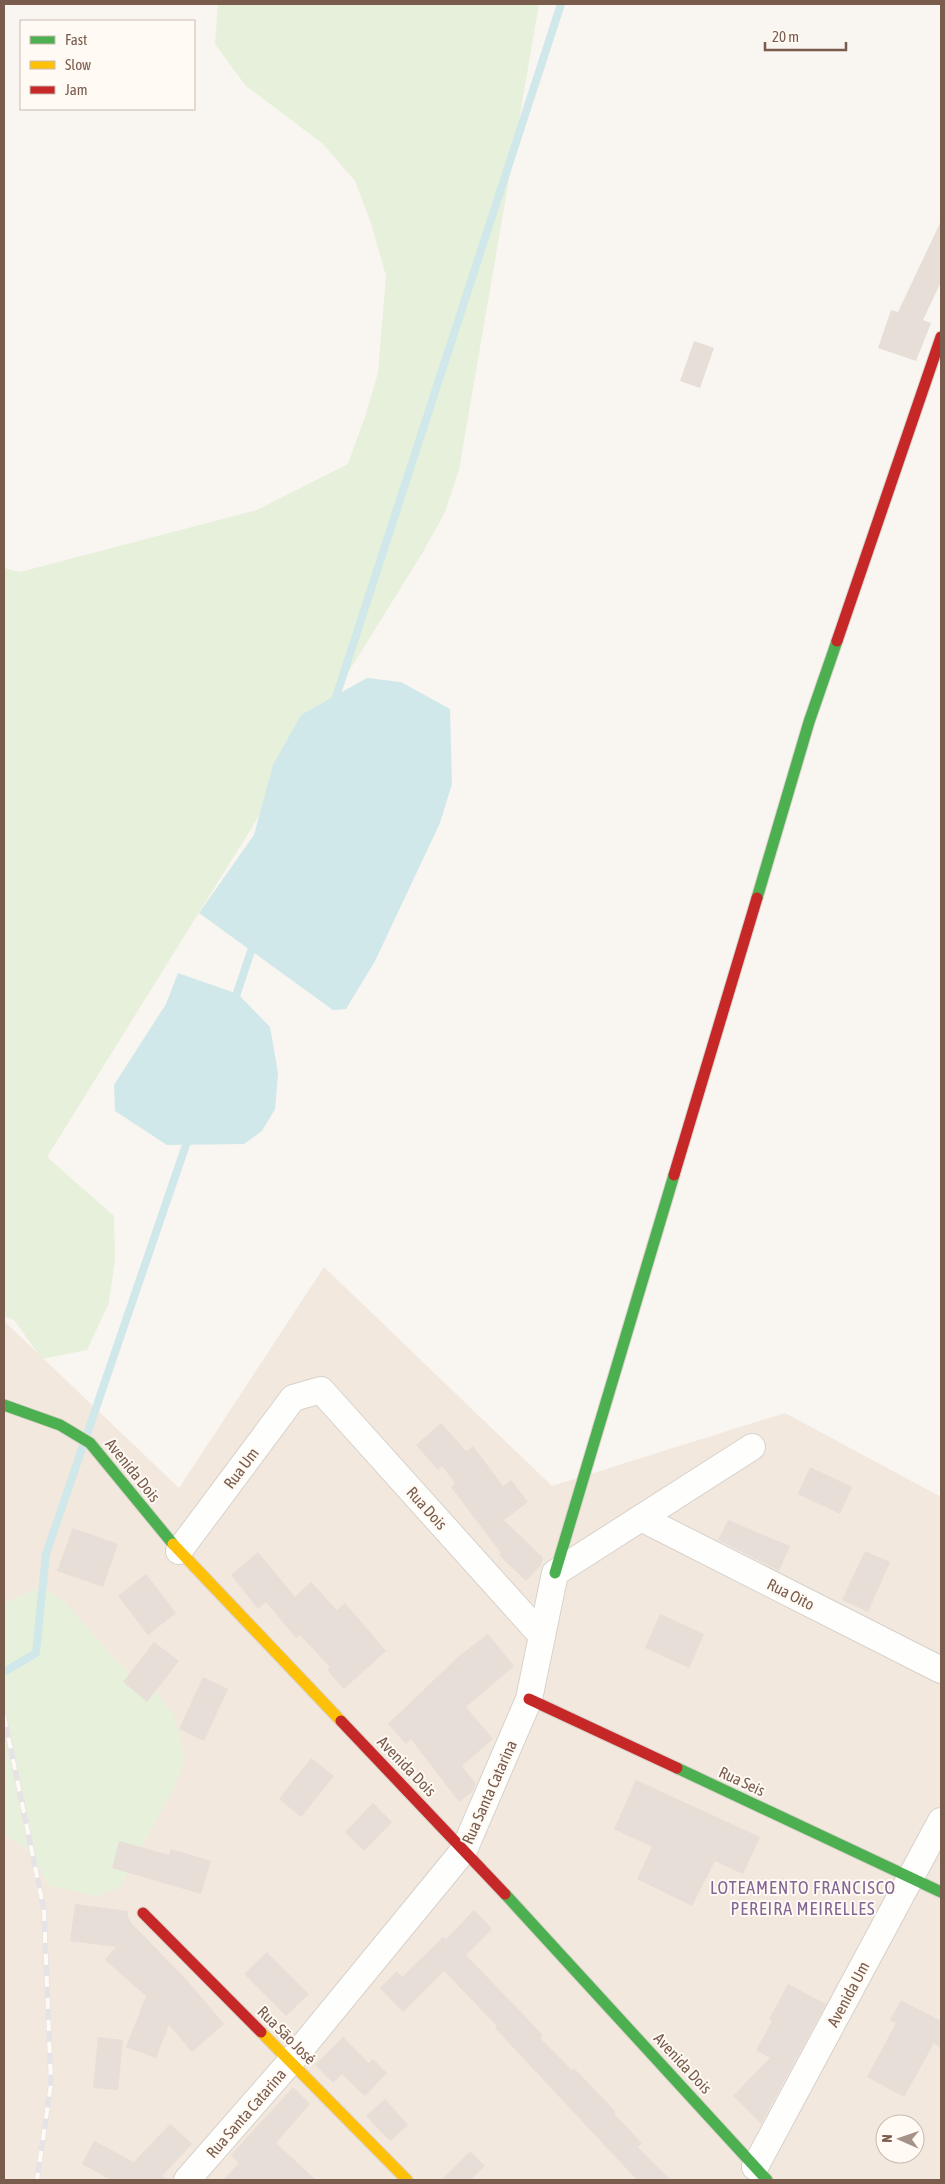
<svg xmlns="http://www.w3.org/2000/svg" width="945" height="2184" viewBox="0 0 945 2184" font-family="'Asap Condensed',sans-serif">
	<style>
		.residential { fill: #f2e8de; fill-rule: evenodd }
		.green { fill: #e7f0db }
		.water { fill: #d0e8ea }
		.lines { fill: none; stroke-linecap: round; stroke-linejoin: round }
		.stream { stroke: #d0e8ea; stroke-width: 8 }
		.building { fill: #e6ded7 }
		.street-casing { stroke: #d7d1cb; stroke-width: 28 }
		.fast-casing { stroke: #d9d2cb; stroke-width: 13 }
		.slow-casing { stroke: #d9d2cb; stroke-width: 13 }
		.jam-casing { stroke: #d9d2cb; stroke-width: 13 }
		.street { stroke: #fefefd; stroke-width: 26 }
		.fast { stroke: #4caf50; stroke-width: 11 }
		.slow { stroke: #ffc107; stroke-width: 11 }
		.jam { stroke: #c62828; stroke-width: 11 }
		.rail-casing { stroke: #e6e3e7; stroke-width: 5.5 }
		.rail { stroke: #fffaf3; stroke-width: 4; stroke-dasharray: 11; stroke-linecap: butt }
		.labels { text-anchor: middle; stroke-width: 4; stroke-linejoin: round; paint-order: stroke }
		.street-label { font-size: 16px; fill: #7a5c4d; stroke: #fffaf3 }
		.neighbourhood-label { font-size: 18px; letter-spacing: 1px; fill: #846695; stroke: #fffaf3 }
	</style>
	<rect width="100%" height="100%" fill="#f9f5f0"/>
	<path class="residential" d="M 324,1267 L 552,1486 L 785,1413 L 941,1497 L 941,2180 L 4,2180 L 4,1834 L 27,1849 L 50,1886 L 119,1888 L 172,1791 L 184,1762 L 157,1694 L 118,1663 L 64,1601 L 43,1587 L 4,1603 L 4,1321 L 179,1488 ZM 885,2124 L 915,2124 L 915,2154 L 885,2154 Z"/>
	<g class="green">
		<path d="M 218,4 L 539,4 L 459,470 L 445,512 L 423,552 L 47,1157 L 114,1216 L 115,1258 L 109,1303 L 87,1350 L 42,1359 L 14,1320 L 4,1316 L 4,568 L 20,572 L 257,510 L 348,464 L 365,417 L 378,373 L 386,276 L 372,226 L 355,181 L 323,144 L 245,85 L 215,44 Z"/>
		<path d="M 43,1586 L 64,1601 L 118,1663 L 157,1694 L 172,1712 L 180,1735 L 184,1762 L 172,1791 L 119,1888 L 97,1896 L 50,1886 L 27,1849 L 4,1834 L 4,1603 Z"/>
	</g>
	<g class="water">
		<path d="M 367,678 L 401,682 L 450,709 L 452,784 L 440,823 L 375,961 L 346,1009 L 333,1010 L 199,913 L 254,835 L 273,765 L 301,715 Z"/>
		<path d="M 178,973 L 238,994 L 270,1027 L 278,1073 L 275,1109 L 262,1131 L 244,1144 L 167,1145 L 115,1111 L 114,1085 L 166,1004 Z"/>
	</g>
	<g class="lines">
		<g class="stream">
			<path d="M 334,703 L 561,4"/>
			<path d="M 234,1002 L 254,942"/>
			<path d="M 4,1672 L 36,1653 L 46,1554 L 189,1136"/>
		</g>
	</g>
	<g class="building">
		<path d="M 941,221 L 941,282 L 923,320 L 931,323 L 916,361 L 878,348 L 891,310 L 898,312 Z"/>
		<path d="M 694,341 L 714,348 L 700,388 L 680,381 Z"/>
		<path d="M 441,1423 L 466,1451 L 473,1446 L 503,1486 L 511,1480 L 528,1502 L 504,1520 L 543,1558 L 541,1565 L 526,1581 L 499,1555 L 501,1553 L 451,1487 L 455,1483 L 442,1466 L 438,1470 L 416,1445 Z"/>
		<path d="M 810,1467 L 852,1487 L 840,1514 L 798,1494 Z"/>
		<path d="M 728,1520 L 790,1546 L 779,1571 L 718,1540 Z"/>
		<path d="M 73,1528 L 118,1544 L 103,1587 L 57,1571 Z"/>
		<path d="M 865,1551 L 890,1562 L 868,1612 L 842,1600 Z"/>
		<path d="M 258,1552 L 295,1597 L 311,1582 L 337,1610 L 345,1603 L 386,1651 L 344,1689 L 327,1670 L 330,1667 L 300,1635 L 296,1638 L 266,1602 L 258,1609 L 231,1575 Z"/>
		<path d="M 146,1574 L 176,1613 L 148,1635 L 118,1596 Z"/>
		<path d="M 660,1614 L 704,1634 L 689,1668 L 645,1648 Z"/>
		<path d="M 488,1634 L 514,1666 L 466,1707 L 493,1739 L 462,1766 L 476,1784 L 473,1791 L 459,1802 L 411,1739 L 406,1744 L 388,1724 L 459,1656 Z"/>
		<path d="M 154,1642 L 179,1661 L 147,1702 L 123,1682 Z"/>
		<path d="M 203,1677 L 228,1689 L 204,1741 L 179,1729 Z"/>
		<path d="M 311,1758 L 334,1776 L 301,1817 L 279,1799 Z"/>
		<path d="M 636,1780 L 760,1837 L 743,1874 L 715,1861 L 692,1906 L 637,1879 L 652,1847 L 614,1829 Z"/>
		<path d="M 373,1803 L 392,1822 L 364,1851 L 345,1832 Z"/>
		<path d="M 119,1841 L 169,1855 L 171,1849 L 211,1861 L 201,1894 L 112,1868 Z"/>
		<path d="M 75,1904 L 128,1911 L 128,1917 L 132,1924 L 185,1978 L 224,2024 L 192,2052 L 169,2025 L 156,2058 L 126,2047 L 146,1996 L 105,1960 L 116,1947 L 70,1941 Z"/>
		<path d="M 474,1910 L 492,1929 L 466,1955 L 543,2035 L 540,2038 L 572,2070 L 574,2068 L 616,2112 L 614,2114 L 642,2143 L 638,2147 L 671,2180 L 637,2180 L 495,2028 L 497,2026 L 444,1971 L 403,2012 L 380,1988 L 397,1971 L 402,1977 L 443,1937 L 446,1939 Z"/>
		<path d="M 267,1952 L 309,1994 L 286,2016 L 244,1974 Z"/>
		<path d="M 788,1984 L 826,2004 L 761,2124 L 733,2096 L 770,2058 L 756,2050 L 772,2021 L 769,2019 Z"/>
		<path d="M 901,2000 L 941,2021 L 941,2048 L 934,2043 L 904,2097 L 867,2077 L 896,2023 L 890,2020 Z"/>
		<path d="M 98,2037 L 123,2040 L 118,2090 L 93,2088 Z"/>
		<path d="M 343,2037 L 369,2063 L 373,2059 L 387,2073 L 365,2096 L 342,2074 L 333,2083 L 315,2065 Z"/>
		<path d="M 293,2087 L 310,2104 L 276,2143 L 316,2180 L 223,2180 L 239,2163 L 231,2155 Z"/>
		<path d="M 385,2099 L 408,2125 L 390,2141 L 366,2116 Z"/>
		<path d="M 170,2124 L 192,2144 L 162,2176 L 169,2180 L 111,2180 L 82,2164 L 94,2141 L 134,2162 Z"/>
		<path d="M 470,2151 L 485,2166 L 471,2180 L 441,2180 Z"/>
	</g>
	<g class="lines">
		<g class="street-casing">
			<g id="street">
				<path d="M 641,1518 L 941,1670"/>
				<path d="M 179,1551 L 293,1398 L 321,1390 L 542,1636"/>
				<path d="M 755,2167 L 941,1821"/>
				<path d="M 187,2180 L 291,2061 L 464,1850 L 529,1699 L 555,1573 L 752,1447"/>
			</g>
		</g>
		<g class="fast-casing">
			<g id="fast">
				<path d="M 757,898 L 809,722 L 837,641"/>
				<path d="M 4,1405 L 60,1425 L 90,1443 L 173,1544"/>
				<path d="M 555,1573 L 674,1175"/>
				<path d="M 677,1768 L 941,1892"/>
				<path d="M 505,1894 L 767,2180"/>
			</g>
		</g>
		<g class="slow-casing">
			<g id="slow">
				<path d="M 173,1544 L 341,1721"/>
				<path d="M 261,2032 L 407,2180"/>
			</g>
		</g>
		<g class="jam-casing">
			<g id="jam">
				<path d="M 837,641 L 941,337"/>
				<path d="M 674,1175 L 757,898"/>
				<path d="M 529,1699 L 677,1768"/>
				<path d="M 341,1721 L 505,1894"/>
				<path d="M 143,1913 L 261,2032"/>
			</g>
		</g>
		<use href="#street" class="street"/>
		<use href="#fast" class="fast"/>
		<use href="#slow" class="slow"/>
		<use href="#jam" class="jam"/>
		<g class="rail-casing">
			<path id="rail" d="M 4,1716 L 44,1910 L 51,2084 L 37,2180"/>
		</g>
		<use href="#rail" class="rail"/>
	</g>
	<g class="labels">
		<g class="street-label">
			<text transform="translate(241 1468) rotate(-53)" y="6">Rua Um</text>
			<text transform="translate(133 1470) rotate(51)" y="6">Avenida Dois</text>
			<text transform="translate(427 1508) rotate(48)" y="6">Rua Dois</text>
			<text transform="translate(791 1594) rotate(27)" y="6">Rua Oito</text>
			<text transform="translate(407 1766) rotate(46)" y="6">Avenida Dois</text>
			<text transform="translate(742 1781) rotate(25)" y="6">Rua Seis</text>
			<text transform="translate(489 1792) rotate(-66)" y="6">Rua Santa Catarina</text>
			<text transform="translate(848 1994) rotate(-62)" y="6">Avenida Um</text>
			<text transform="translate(287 2035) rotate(45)" y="6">Rua São José</text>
			<text transform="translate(683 2063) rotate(47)" y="6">Avenida Dois</text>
			<text transform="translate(246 2113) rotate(-49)" y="6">Rua Santa Catarina</text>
		</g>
		<g class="neighbourhood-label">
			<text x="803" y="1894">LOTEAMENTO FRANCISCO<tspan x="803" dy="21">PEREIRA MEIRELLES</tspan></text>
		</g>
	</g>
	<rect width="945" height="2184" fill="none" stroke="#7a5c4d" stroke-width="10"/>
	<rect x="20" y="20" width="175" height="90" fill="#fffaf3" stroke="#cabbb1"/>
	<rect x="30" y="36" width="25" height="8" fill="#4caf50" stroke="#cabbb1"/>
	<text x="65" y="45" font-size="15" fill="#7a5c4d">Fast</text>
	<rect x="30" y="61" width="25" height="8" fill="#ffc107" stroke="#cabbb1"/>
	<text x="65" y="70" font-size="15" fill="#7a5c4d">Slow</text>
	<rect x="30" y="86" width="25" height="8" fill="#c62828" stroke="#cabbb1"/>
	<text x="65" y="95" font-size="15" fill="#7a5c4d">Jam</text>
	<g transform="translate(900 2139) rotate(272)"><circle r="24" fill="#fffaf3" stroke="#cabbb1"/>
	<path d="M0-4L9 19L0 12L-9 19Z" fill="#a69286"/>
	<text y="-8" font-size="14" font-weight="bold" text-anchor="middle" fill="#7a5c4d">N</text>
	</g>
	<path d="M765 42v8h81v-8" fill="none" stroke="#7a5c4d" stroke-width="2.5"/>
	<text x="772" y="42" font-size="15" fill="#7a5c4d" stroke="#fffaf3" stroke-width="4" paint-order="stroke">20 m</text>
</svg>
